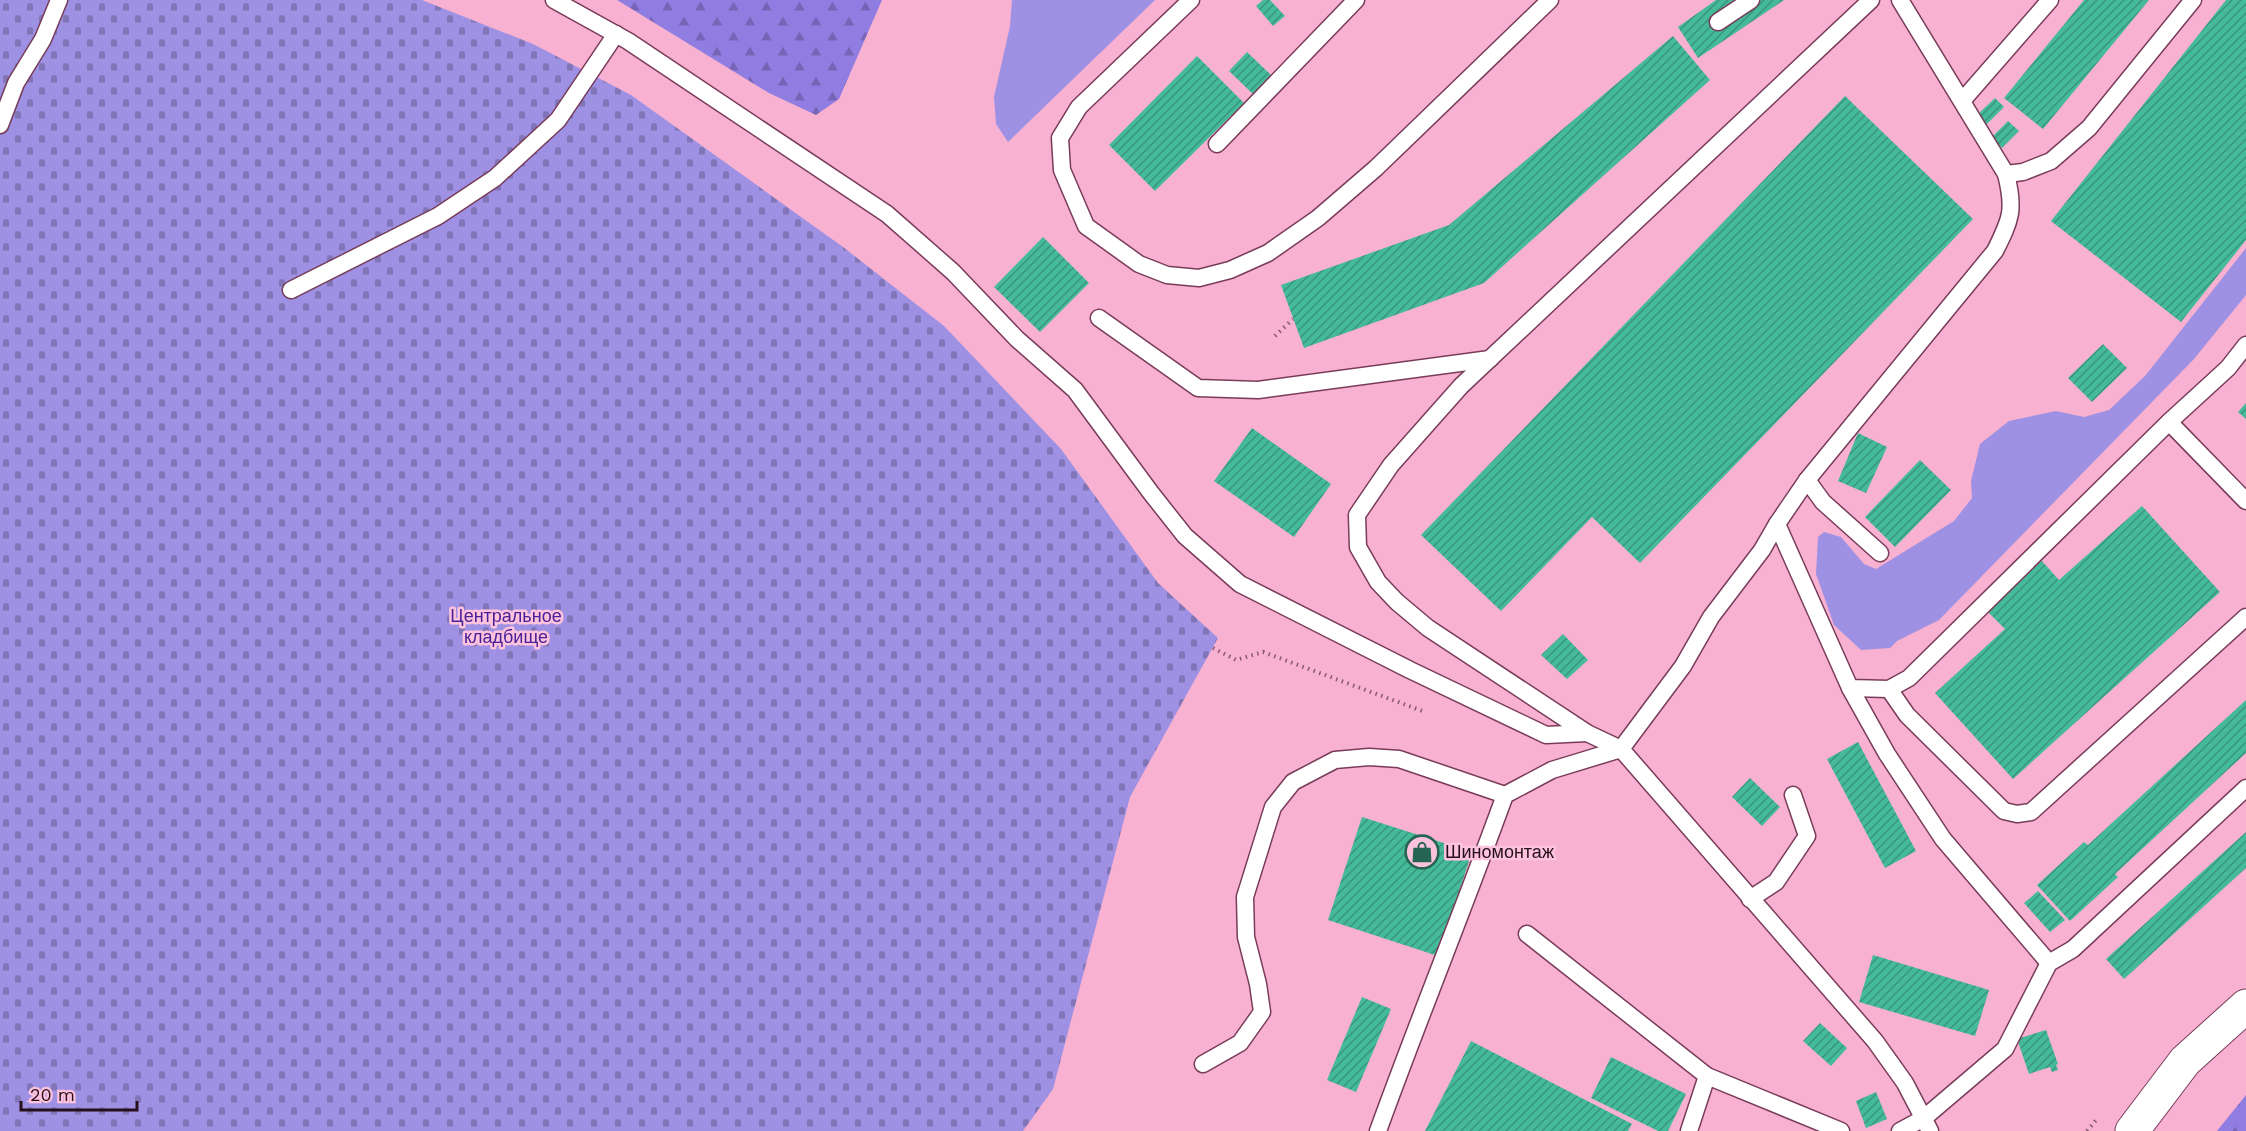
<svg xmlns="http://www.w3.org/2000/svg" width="2246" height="1131" viewBox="0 0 2246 1131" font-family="'Work Sans',sans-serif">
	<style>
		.grass { fill: #9e91e4 }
		.forest { fill: url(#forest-firs) }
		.cemetery { fill: url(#cemetery-stones) }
		.building { fill: url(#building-hatch) }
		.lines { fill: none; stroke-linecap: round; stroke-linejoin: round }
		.service-casing { stroke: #783c5a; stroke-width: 19 }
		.secondary-casing { stroke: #783c5a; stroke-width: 35 }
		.path { stroke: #875a6f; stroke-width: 4; stroke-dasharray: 1.5 4.5; stroke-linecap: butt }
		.service { stroke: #fff; stroke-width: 16 }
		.secondary { stroke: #fff; stroke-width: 33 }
		.labels { text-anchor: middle; stroke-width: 5; stroke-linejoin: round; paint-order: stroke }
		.park-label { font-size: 18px; fill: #482198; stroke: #fdc3dd }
		.poi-label { font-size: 18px; fill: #270f1b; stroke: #fdc3dd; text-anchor: start }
	</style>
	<defs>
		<pattern id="forest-firs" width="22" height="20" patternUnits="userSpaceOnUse" patternTransform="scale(1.5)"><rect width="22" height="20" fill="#907de1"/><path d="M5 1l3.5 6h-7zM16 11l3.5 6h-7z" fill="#7665b6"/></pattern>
		<pattern id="cemetery-stones" width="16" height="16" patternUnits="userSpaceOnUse" patternTransform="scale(1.5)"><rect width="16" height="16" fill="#9e91e4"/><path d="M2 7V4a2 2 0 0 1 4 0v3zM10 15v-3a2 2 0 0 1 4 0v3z" fill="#8175b8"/></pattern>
		<pattern id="building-hatch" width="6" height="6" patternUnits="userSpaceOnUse" patternTransform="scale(1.5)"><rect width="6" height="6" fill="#44ba98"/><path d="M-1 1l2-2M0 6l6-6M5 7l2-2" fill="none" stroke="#39967b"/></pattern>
	</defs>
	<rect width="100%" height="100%" fill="#f8b1d1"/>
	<g class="grass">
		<path d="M 1012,0 L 1155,0 L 1008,142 L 996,124 L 994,97 L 1010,26 Z"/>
		<path d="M 2246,248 L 2246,295 L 2194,359 L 1939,620 L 1897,641 L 1890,648 L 1861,650 L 1834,625 L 1816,574 L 1818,537 L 1824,532 L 1841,537 L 1864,564 L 1876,569 L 1954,521 L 1972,498 L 1971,481 L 1980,444 L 2009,421 L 2056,411 L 2084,417 L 2109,410 L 2145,376 Z"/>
	</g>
	<g class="forest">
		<path d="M 617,0 L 882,0 L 839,99 L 816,115 L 769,93 Z"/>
		<path d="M 2246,1095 L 2246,1131 L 2217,1131 Z"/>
	</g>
	<path class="cemetery" d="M 0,0 L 422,0 L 533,44 L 631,95 L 843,247 L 944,326 L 1061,449 L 1158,583 L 1218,638 L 1130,797 L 1053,1089 L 1023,1131 L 0,1131 Z"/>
	<g class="building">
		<path d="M 1263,0 L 1270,0 L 1285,16 L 1273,26 L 1256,6 Z"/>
		<path d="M 1716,0 L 1784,0 L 1698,58 L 1678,27 Z"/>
		<path d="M 2084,0 L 2149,0 L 2043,129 L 2004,98 Z"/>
		<path d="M 2226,0 L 2246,0 L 2246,240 L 2181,322 L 2051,221 Z"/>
		<path d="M 1673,36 L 1710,80 L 1484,283 L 1304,348 L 1281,285 L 1449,225 Z"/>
		<path d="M 1247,52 L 1272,76 L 1254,95 L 1229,71 Z"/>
		<path d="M 1197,56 L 1244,103 L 1155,191 L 1109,145 Z"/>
		<path d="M 1845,96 L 1973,219 L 1640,563 L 1592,517 L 1501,611 L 1421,535 Z"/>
		<path d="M 1995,98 L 2004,107 L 1985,126 L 1976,116 Z"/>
		<path d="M 2008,121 L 2019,131 L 2002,148 L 1991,138 Z"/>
		<path d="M 1043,237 L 1089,283 L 1040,332 L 994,287 Z"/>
		<path d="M 2103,344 L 2127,368 L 2092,402 L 2068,378 Z"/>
		<path d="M 2246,403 L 2246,419 L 2238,412 Z"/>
		<path d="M 1252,428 L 1331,484 L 1294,537 L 1214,481 Z"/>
		<path d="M 1858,433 L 1887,447 L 1866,493 L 1838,481 Z"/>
		<path d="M 1920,460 L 1951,490 L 1895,547 L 1865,517 Z"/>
		<path d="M 2142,506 L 2220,592 L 2013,779 L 1935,693 L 2005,629 L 1986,610 L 2041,560 L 2059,580 Z"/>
		<path d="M 1563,634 L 1588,660 L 1567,679 L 1541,655 Z"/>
		<path d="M 2246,700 L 2246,753 L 2115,874 L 2118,877 L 2070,921 L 2037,885 L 2084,842 L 2088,845 Z"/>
		<path d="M 1858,742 L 1916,851 L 1885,868 L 1827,759 Z"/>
		<path d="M 1750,778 L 1780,807 L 1762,826 L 1732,797 Z"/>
		<path d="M 1362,817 L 1472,852 L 1438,956 L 1328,920 Z"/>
		<path d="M 2246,832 L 2246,868 L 2124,979 L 2106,959 Z"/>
		<path d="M 2038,891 L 2065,920 L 2050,932 L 2024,903 Z"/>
		<path d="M 1873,955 L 1989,990 L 1975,1036 L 1859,1002 Z"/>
		<path d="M 1362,997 L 1391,1009 L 1356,1092 L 1327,1080 Z"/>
		<path d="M 1820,1023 L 1847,1048 L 1831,1066 L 1803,1041 Z"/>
		<path d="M 2046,1030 L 2058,1064 L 2056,1065 L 2058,1070 L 2052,1072 L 2050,1067 L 2029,1074 L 2017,1039 Z"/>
		<path d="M 1471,1041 L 1632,1124 L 1628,1131 L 1425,1131 Z"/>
		<path d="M 1611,1057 L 1686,1094 L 1668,1131 L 1658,1131 L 1591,1098 Z"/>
		<path d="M 1876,1092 L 1887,1119 L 1866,1128 L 1856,1101 Z"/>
	</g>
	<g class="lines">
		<g class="service-casing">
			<g id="service">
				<path d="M 554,0 L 628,41 L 887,214 L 953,272 L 1017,339 L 1075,390 L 1151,493 L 1185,536 L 1240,584 L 1410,670 L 1546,735 L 1587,733"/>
				<path d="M 1191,0 L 1079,107 L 1060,138 L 1062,170 L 1086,226 L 1139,264 L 1167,275 L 1199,278 L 1230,270 L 1268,253 L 1318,218 L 1376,168 L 1550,0"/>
				<path d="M 1718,22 L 1751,0"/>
				<path d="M 1962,101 L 2050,0"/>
				<path d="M 0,125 L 16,83 L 43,39 L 59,0"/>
				<path d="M 1217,144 L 1356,0"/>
				<path d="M 2006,174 L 2023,172 L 2051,161 L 2089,128 L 2193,0"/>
				<path d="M 291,290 L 438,216 L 495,178 L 558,120 L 616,34"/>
				<path d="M 1099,318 L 1198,388 L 1258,390 L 1490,359"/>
				<path d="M 2169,422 L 2246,501"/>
				<path d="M 1807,480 L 1823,502 L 1880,553"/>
				<path d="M 1777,524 L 1807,480 L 1995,251 C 2011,219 2015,210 2006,174 L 1900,0"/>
				<path d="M 1850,688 L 1887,754 L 1943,839 L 2049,963"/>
				<path d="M 1889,689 L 1907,715 L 2004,811 L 2017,814 L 2031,812 L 2246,617"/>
				<path d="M 1621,749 L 1587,733 L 1428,628 L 1397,602 L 1378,582 L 1358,547 L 1357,515 L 1391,465 L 1461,386 L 1871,0"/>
				<path d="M 1750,899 L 1776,882 L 1807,836 L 1793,795"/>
				<path d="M 1527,934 L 1707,1076 L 1841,1131"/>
				<path d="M 1203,1064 L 1240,1043 L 1262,1012 L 1258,984 L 1246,937 L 1245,897 L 1273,807 L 1293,782 L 1335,760 L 1369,757 L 1399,759 L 1505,795"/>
				<path d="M 1378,1131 C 1419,1018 1464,908 1505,795 L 1552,770 L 1621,749"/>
				<path d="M 1689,1131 L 1707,1076"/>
				<path d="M 1900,1131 L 1924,1118 L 2005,1049 L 2049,963 L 2073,949 L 2246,788"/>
				<path d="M 1930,1131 L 1905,1083 L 1875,1041 L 1621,749 L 1683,666 L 1711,617 L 1762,550 L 1777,524 L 1850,688 L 1889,689 L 1909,678 L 2169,422 L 2228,368 L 2246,345"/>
			</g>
		</g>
		<g class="secondary-casing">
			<path id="secondary" d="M 2132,1131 L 2185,1061 L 2246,1006"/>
		</g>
		<g class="path">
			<path d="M 1275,336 L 1293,319"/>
			<path d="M 1213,648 L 1236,660 L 1263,652 L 1425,712"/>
			<path d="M 2087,1131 L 2097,1119"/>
		</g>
		<use href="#service" class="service"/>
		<use href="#secondary" class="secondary"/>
	</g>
	<defs>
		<g id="shop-ring" transform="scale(1.725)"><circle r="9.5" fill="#fdc3dd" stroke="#246451" stroke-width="1.5"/><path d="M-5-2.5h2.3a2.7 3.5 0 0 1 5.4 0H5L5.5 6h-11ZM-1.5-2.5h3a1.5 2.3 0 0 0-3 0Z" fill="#246451"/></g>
	</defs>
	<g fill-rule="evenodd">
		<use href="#shop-ring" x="1422" y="852"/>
	</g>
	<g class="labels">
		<g class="park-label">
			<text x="506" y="622">Центральное<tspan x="506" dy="21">кладбище</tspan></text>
		</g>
		<g class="poi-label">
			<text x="1445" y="858">Шиномонтаж</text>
		</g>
	</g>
	<path d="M21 1101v9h116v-9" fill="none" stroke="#270f1b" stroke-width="3"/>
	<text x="30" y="1101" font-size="18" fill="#270f1b" stroke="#fdc3dd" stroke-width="4.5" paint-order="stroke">20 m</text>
</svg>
